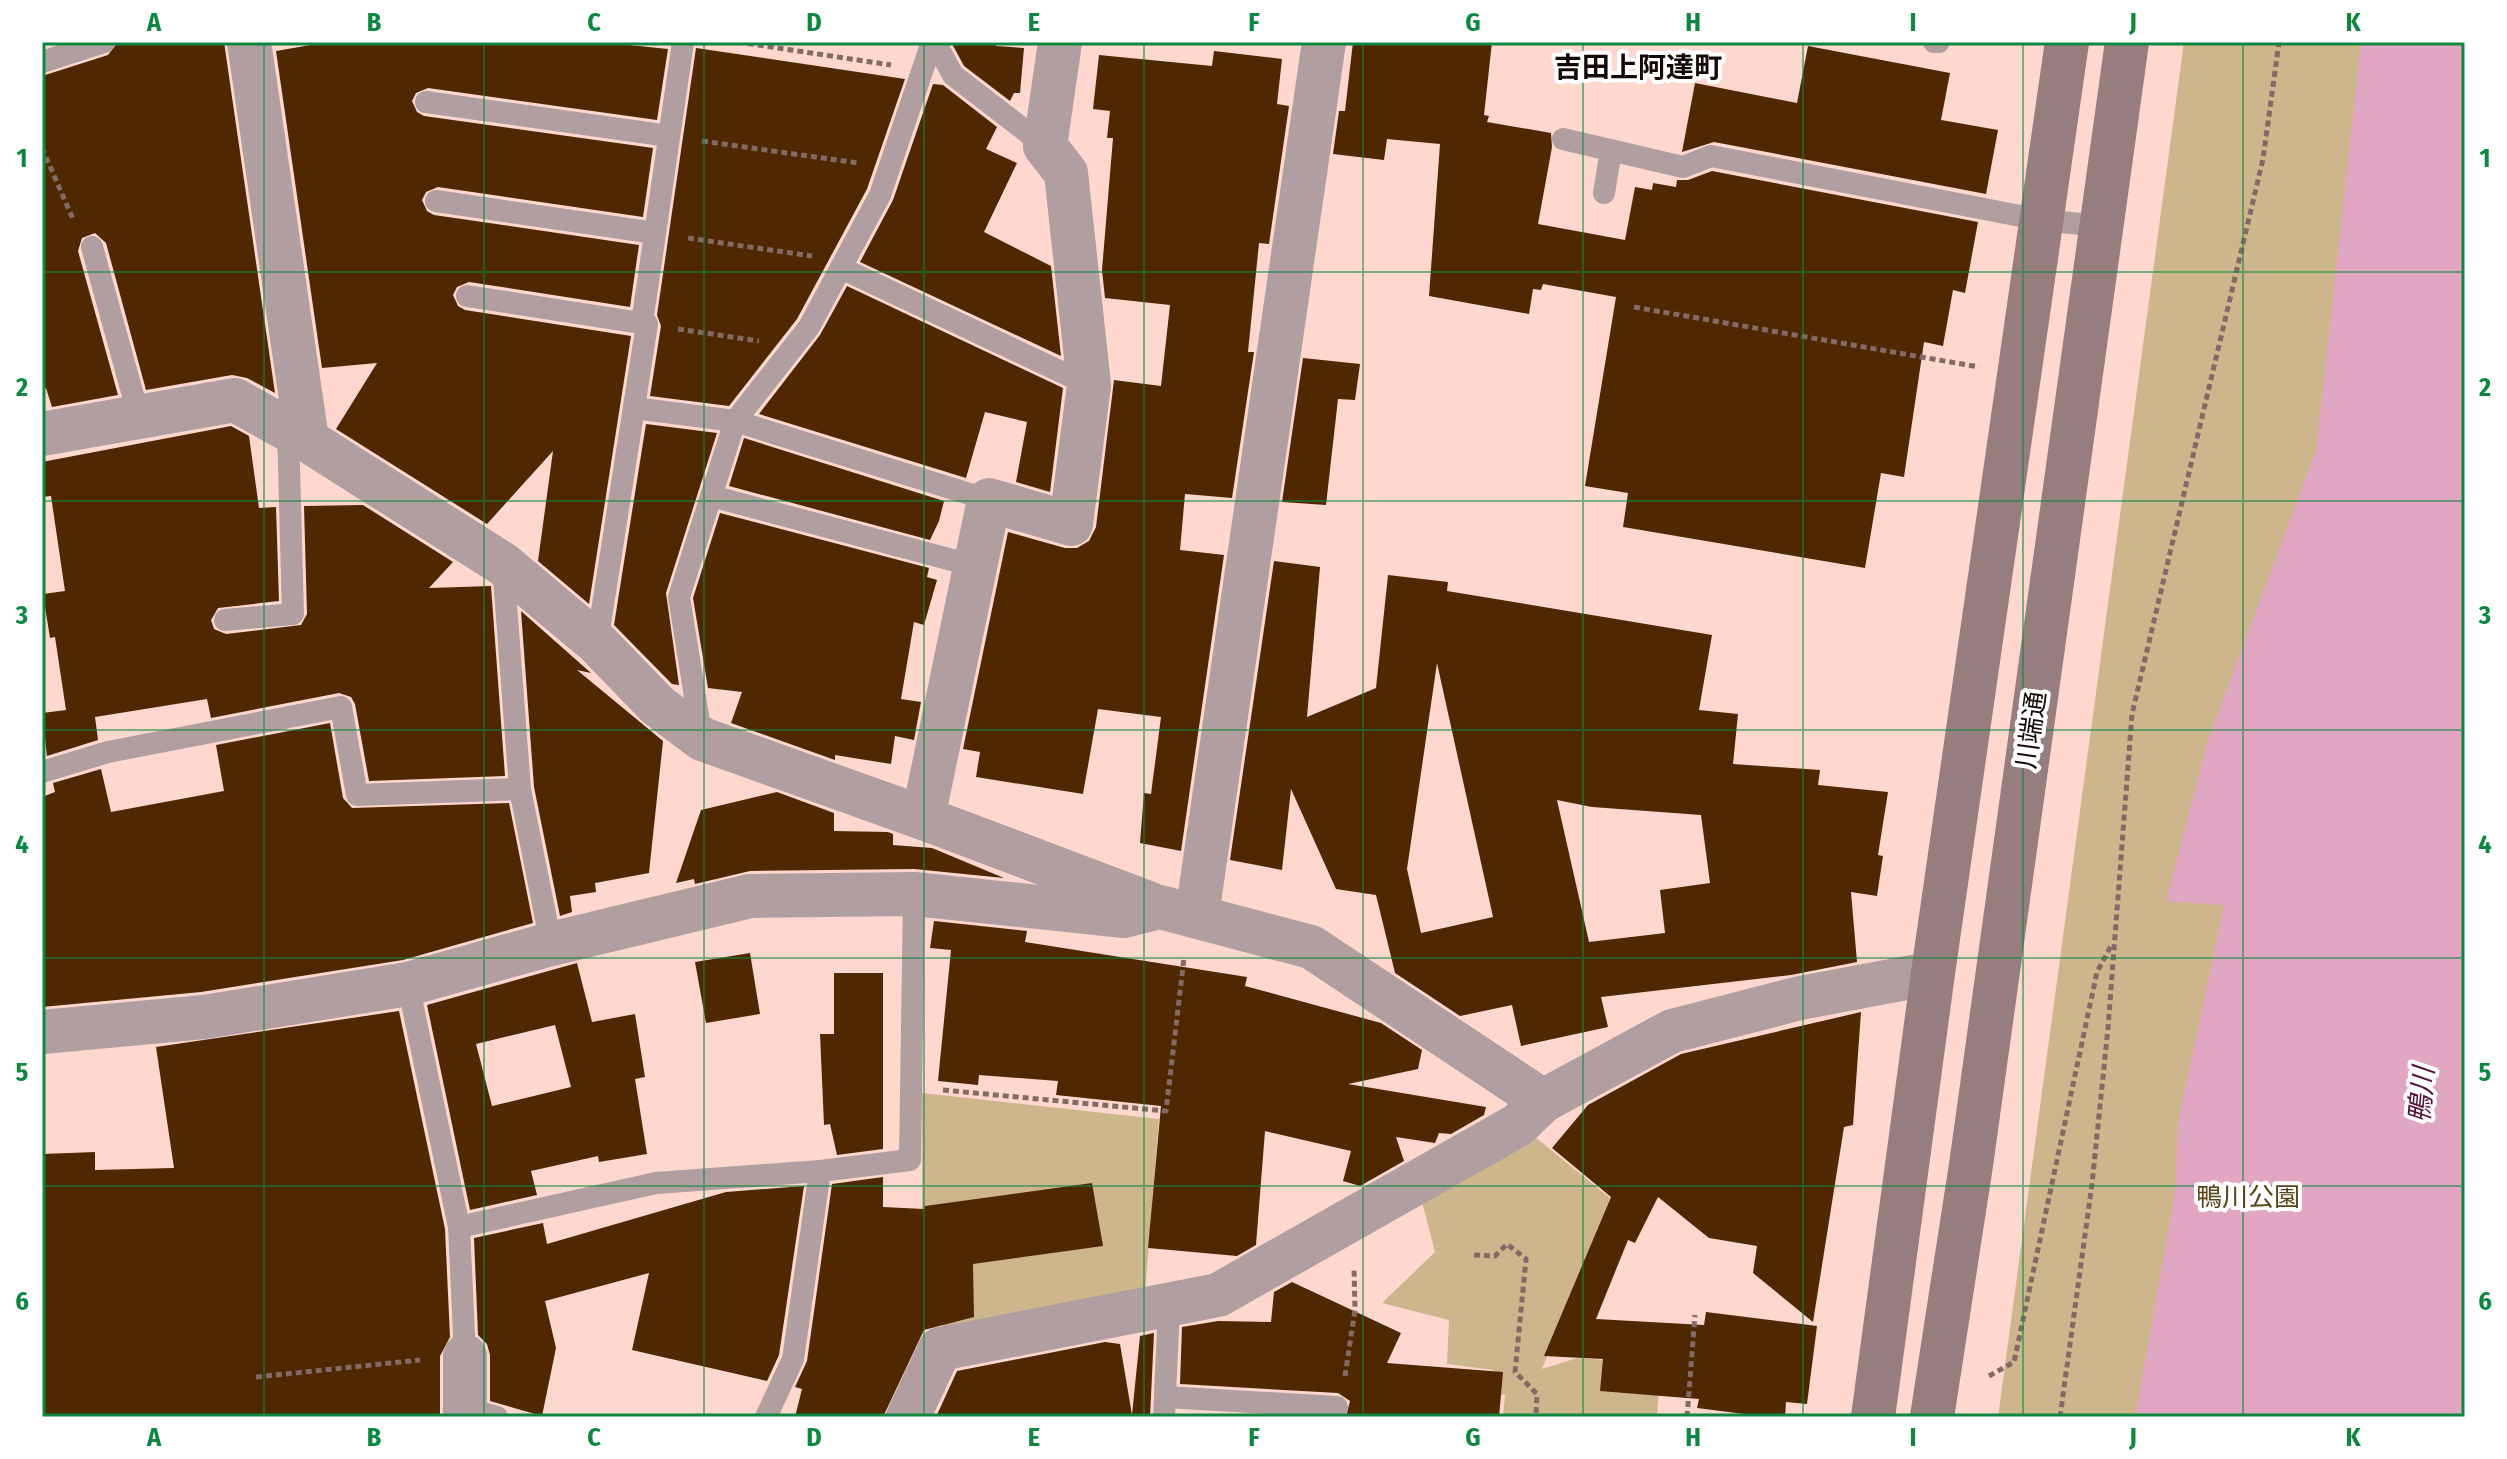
<svg xmlns="http://www.w3.org/2000/svg" width="2507" height="1459" viewBox="0 0 2507 1459" font-family="'Fira Sans Condensed','Noto Sans JP',sans-serif">
	<style>
		.green { fill: #ceb68c }
		.water { fill: #e1a6c2 }
		.building { fill: #4f2700; fill-rule: evenodd }
		.lines { fill: none; stroke-linecap: round; stroke-linejoin: round }
		.path { stroke: #836a65; stroke-width: 5; stroke-dasharray: 6 4; stroke-linecap: butt }
		.lane { stroke: #b09ea0; stroke-width: 22 }
		.street { stroke: #b09ea0; stroke-width: 44 }
		.secondary { stroke: #967d7f; stroke-width: 44 }
		.grid { fill: none; stroke: #0e8741; stroke-width: 2; stroke-opacity: 0.55 }
		.labels { text-anchor: middle; stroke-width: 8; stroke-linejoin: round; paint-order: stroke }
		.street-label { font-size: 26px; fill: #150907; stroke: #fff }
		.park-label { font-size: 26px; fill: #58431a; stroke: #fff }
		.neighbourhood-label { font-size: 28px; font-weight: bold; fill: #150907; stroke: #fff }
		.water-label { font-size: 28px; font-style: italic; fill: #56123a; stroke: #fff }
		.neatline { fill: none; stroke: #0e8741; stroke-width: 3 }
		.grid-label { font-size: 26px; text-anchor: middle; font-weight: bold; fill: #0e8741 }
	</style>
	<rect width="100%" height="100%" fill="#fed8ce"/>
	<g class="green">
		<path d="M 2184,42 L 2465,42 L 2465,1417 L 1998,1417 Z"/>
		<path d="M 922,1093 L 1159,1119 L 1144,1307 L 945,1344 L 938,1284 L 922,1284 Z"/>
		<path d="M 1529,1132 L 1610,1198 L 1542,1369 L 1577,1358 L 1661,1364 L 1657,1417 L 1503,1417 L 1505,1395 L 1491,1393 L 1493,1370 L 1447,1364 L 1449,1320 L 1382,1303 L 1435,1252 L 1421,1198 Z"/>
	</g>
	<path class="water" d="M 2361,42 L 2465,42 L 2465,1417 L 2135,1417 L 2175,1192 L 2178,1122 L 2224,905 L 2166,901 L 2208,740 L 2316,450 Z"/>
	<g class="building">
		<path d="M 118,42 L 224,42 L 275,393 L 247,378 L 232,375 L 146,390 L 106,243 L 95,233 L 82,238 L 78,251 L 118,395 L 52,407 L 46,388 L 42,388 L 42,76 L 108,55 Z"/>
		<path d="M 328,42 L 629,42 L 629,45 L 668,49 L 657,120 L 428,88 L 416,93 L 412,101 L 417,112 L 424,116 L 653,148 L 643,217 L 438,187 L 426,192 L 422,200 L 427,211 L 434,215 L 639,245 L 630,307 L 469,282 L 457,287 L 453,295 L 458,306 L 465,310 L 631,336 L 589,604 L 538,561 L 553,451 L 487,524 L 336,429 L 377,363 L 322,368 L 276,51 Z"/>
		<path d="M 951,42 L 996,42 L 996,46 L 1024,48 L 1020,93 L 1014,93 L 1010,101 L 964,66 Z"/>
		<path d="M 1353,42 L 1492,42 L 1484,115 L 1489,116 L 1487,122 L 1551,133 L 1552,147 L 1538,224 L 1625,240 L 1635,187 L 1652,190 L 1653,183 L 1676,187 L 1677,180 L 1688,180 L 1712,171 L 1978,222 L 1965,293 L 1953,290 L 1943,346 L 1924,342 L 1904,477 L 1881,473 L 1865,568 L 1623,527 L 1628,493 L 1585,486 L 1616,297 L 1543,284 L 1541,290 L 1533,289 L 1529,314 L 1429,296 L 1440,144 L 1387,139 L 1384,160 L 1333,154 L 1339,111 L 1345,111 Z"/>
		<path d="M 1808,46 L 1950,73 L 1941,120 L 1998,130 L 1986,194 L 1714,142 L 1682,152 L 1695,83 L 1797,103 Z"/>
		<path d="M 696,48 L 905,79 L 867,189 L 797,319 L 729,406 L 650,396 L 661,326 L 657,315 Z"/>
		<path d="M 1214,51 L 1282,59 L 1277,104 L 1289,106 L 1269,244 L 1259,243 L 1248,352 L 1254,352 L 1232,498 L 1185,494 L 1180,550 L 1224,555 L 1181,851 L 1140,843 L 1144,793 L 1151,794 L 1161,717 L 1098,709 L 1083,794 L 976,777 L 980,752 L 963,749 L 1008,532 L 1065,548 L 1077,548 L 1089,541 L 1096,527 L 1114,380 L 1161,386 L 1170,305 L 1105,298 L 1102,270 L 1113,138 L 1107,138 L 1110,111 L 1093,109 L 1099,55 L 1212,66 Z"/>
		<path d="M 933,84 L 943,85 L 997,127 L 986,149 L 1017,163 L 984,232 L 1051,266 L 1061,356 L 860,262 L 893,200 Z"/>
		<path d="M 847,286 L 1063,388 L 1050,492 L 1016,482 L 1027,422 L 985,412 L 966,478 L 759,414 L 820,335 Z"/>
		<path d="M 1303,358 L 1360,364 L 1355,400 L 1338,399 L 1326,505 L 1282,502 Z"/>
		<path d="M 646,424 L 717,433 L 666,593 L 679,685 L 672,684 L 614,625 Z"/>
		<path d="M 231,426 L 249,436 L 259,508 L 276,507 L 279,601 L 218,608 L 211,620 L 214,629 L 226,634 L 301,625 L 307,614 L 304,506 L 363,505 L 453,562 L 429,588 L 491,586 L 505,776 L 369,781 L 355,704 L 351,697 L 339,693 L 211,718 L 207,699 L 95,717 L 98,740 L 47,756 L 42,713 L 66,710 L 55,637 L 50,638 L 43,594 L 65,591 L 51,496 L 42,497 L 42,462 Z"/>
		<path d="M 744,438 L 944,501 L 939,521 L 930,540 L 729,486 Z"/>
		<path d="M 720,513 L 929,568 L 927,577 L 937,580 L 924,625 L 914,622 L 901,699 L 921,702 L 914,740 L 895,736 L 891,764 L 835,755 L 835,760 L 731,723 L 742,692 L 708,688 L 693,598 Z"/>
		<path d="M 1274,561 L 1320,567 L 1307,717 L 1376,688 L 1388,575 L 1448,582 L 1447,591 L 1712,635 L 1699,710 L 1738,714 L 1733,764 L 1820,770 L 1818,785 L 1888,792 L 1878,855 L 1883,856 L 1877,896 L 1851,892 L 1857,962 L 1791,975 L 1601,997 L 1608,1027 L 1521,1046 L 1512,1005 L 1460,1016 L 1395,973 L 1376,895 L 1336,889 L 1291,789 L 1282,870 L 1230,860 ZM 1437,663 L 1493,917 L 1421,933 L 1407,869 ZM 1557,800 L 1592,807 L 1701,815 L 1710,883 L 1660,890 L 1665,933 L 1589,942 Z"/>
		<path d="M 521,611 L 591,673 L 577,670 L 663,741 L 649,873 L 595,883 L 596,892 L 570,896 L 572,912 L 560,916 L 534,787 Z"/>
		<path d="M 330,723 L 343,798 L 352,808 L 509,803 L 533,923 L 403,960 L 201,992 L 42,1007 L 42,797 L 55,792 L 53,783 L 101,769 L 111,812 L 224,791 L 216,745 Z"/>
		<path d="M 777,792 L 834,813 L 834,831 L 888,832 L 893,834 L 893,845 L 932,848 L 1004,878 L 914,869 L 750,871 L 695,884 L 694,879 L 676,883 L 701,810 Z"/>
		<path d="M 934,921 L 1027,931 L 1025,942 L 1247,977 L 1245,986 L 1381,1023 L 1422,1050 L 1418,1069 L 1348,1084 L 1486,1107 L 1484,1115 L 1451,1134 L 1439,1133 L 1435,1143 L 1396,1137 L 1404,1161 L 1360,1186 L 1343,1181 L 1351,1151 L 1265,1131 L 1256,1245 L 1237,1256 L 1148,1248 L 1161,1106 L 1056,1095 L 1058,1081 L 979,1075 L 978,1085 L 938,1081 L 951,950 L 930,948 Z"/>
		<path d="M 750,953 L 760,1014 L 706,1023 L 695,962 Z"/>
		<path d="M 577,963 L 592,1022 L 635,1014 L 645,1077 L 635,1079 L 647,1154 L 599,1162 L 598,1156 L 531,1171 L 537,1195 L 470,1210 L 427,1005 ZM 555,1025 L 571,1087 L 492,1106 L 476,1044 Z"/>
		<path d="M 834,973 L 883,973 L 883,1149 L 837,1155 L 830,1124 L 824,1125 L 820,1034 L 834,1034 Z"/>
		<path d="M 399,1011 L 445,1229 L 450,1337 L 440,1356 L 440,1417 L 42,1417 L 42,1154 L 95,1152 L 95,1170 L 174,1168 L 156,1047 Z"/>
		<path d="M 1861,1012 L 1853,1125 L 1844,1127 L 1813,1322 L 1753,1273 L 1757,1246 L 1709,1238 L 1658,1197 L 1635,1243 L 1628,1240 L 1596,1319 L 1704,1325 L 1706,1312 L 1817,1326 L 1807,1404 L 1786,1402 L 1785,1417 L 1768,1417 L 1697,1408 L 1699,1399 L 1600,1391 L 1603,1359 L 1544,1356 L 1611,1197 L 1552,1148 L 1588,1105 L 1681,1054 Z"/>
		<path d="M 883,1177 L 883,1207 L 924,1209 L 925,1206 L 1092,1183 L 1103,1246 L 973,1264 L 974,1317 L 924,1330 L 883,1417 L 795,1417 L 802,1389 L 795,1387 L 807,1361 L 832,1184 Z"/>
		<path d="M 804,1186 L 779,1355 L 767,1381 L 632,1350 L 649,1273 L 545,1301 L 556,1348 L 542,1416 L 490,1401 L 490,1355 L 487,1344 L 478,1335 L 474,1238 L 543,1223 L 547,1244 L 726,1192 Z"/>
		<path d="M 1292,1282 L 1401,1333 L 1387,1363 L 1503,1372 L 1499,1417 L 1346,1417 L 1350,1401 L 1338,1393 L 1180,1384 L 1182,1327 L 1218,1321 L 1271,1322 L 1274,1292 Z"/>
		<path d="M 1154,1333 L 1150,1417 L 936,1417 L 957,1371 L 1105,1342 L 1120,1344 L 1132,1415 L 1140,1336 Z"/>
	</g>
	<g class="lines">
		<g class="path">
			<path d="M 738,42 L 891,65"/>
			<path d="M 702,141 L 858,163"/>
			<path d="M 42,148 L 73,219"/>
			<path d="M 688,238 L 812,256"/>
			<path d="M 1634,307 L 1979,367"/>
			<path d="M 678,329 L 759,341"/>
			<path d="M 943,1090 L 1166,1111 L 1184,958"/>
			<path d="M 1474,1255 L 1495,1256 L 1507,1244 L 1526,1259 L 1515,1372 L 1537,1394 L 1536,1417"/>
			<path d="M 1345,1376 L 1355,1310 L 1354,1267"/>
			<path d="M 1989,1376 L 2014,1362 L 2097,972 L 2112,944"/>
			<path d="M 256,1377 L 420,1360"/>
			<path d="M 1687,1417 L 1695,1315"/>
			<path d="M 2060,1417 L 2092,1184 L 2108,1028 L 2132,714 L 2263,159 L 2279,42"/>
		</g>
		<g class="lane">
			<path d="M 935,42 L 953,75 L 1045,146"/>
			<path d="M 1934,42 L 1939,42"/>
			<path d="M 42,62 L 104,42"/>
			<path d="M 426,102 L 669,136"/>
			<path d="M 1563,139 L 1683,167 L 1711,156 L 2041,220 L 2101,226"/>
			<path d="M 1604,193 L 1611,150"/>
			<path d="M 436,201 L 655,233"/>
			<path d="M 92,247 L 139,417"/>
			<path d="M 841,268 L 1089,385"/>
			<path d="M 467,296 L 647,324 L 597,643"/>
			<path d="M 642,323 L 683,42"/>
			<path d="M 634,408 L 735,421 L 989,500"/>
			<path d="M 711,496 L 975,566"/>
			<path d="M 503,565 L 520,789 L 551,944"/>
			<path d="M 225,620 L 293,614 L 288,429"/>
			<path d="M 701,734 L 679,597 L 735,421 L 809,327 L 880,195 L 932,42"/>
			<path d="M 42,772 L 108,752 L 341,707 L 357,795 L 520,789"/>
			<path d="M 408,984 L 459,1227 L 465,1356"/>
			<path d="M 459,1227 L 656,1183 L 820,1171 L 910,1160 L 914,894"/>
			<path d="M 1165,1397 L 1337,1407"/>
			<path d="M 467,1409 L 497,1417"/>
			<path d="M 766,1417 L 793,1359 L 820,1171"/>
			<path d="M 1164,1417 L 1169,1307"/>
		</g>
		<g class="street">
			<path d="M 249,42 L 307,440"/>
			<path d="M 1060,42 L 1045,146 L 1066,173 L 1089,385 L 1071,524 L 989,500 L 923,818 L 1151,904"/>
			<path d="M 42,434 L 235,400 L 307,440 L 503,564 L 597,643 L 657,705 L 702,739 L 923,818"/>
			<path d="M 1197,915 L 1324,42"/>
			<path d="M 42,1032 L 204,1017 L 408,984 L 551,944 L 750,896 L 914,894 L 1124,916 L 1160,907 L 1311,947 L 1543,1101 L 1672,1031 L 1800,998 L 1933,973"/>
			<path d="M 465,1356 L 465,1417"/>
			<path d="M 908,1417 L 940,1349 L 1218,1295 L 1518,1125 L 1543,1101"/>
		</g>
		<g class="secondary">
			<path d="M 1873,1417 L 1933,973 L 2067,42"/>
			<path d="M 1932,1417 L 1971,1165 L 2127,42"/>
		</g>
	</g>
	<path class="grid" d="M 264,42 L 264,1417M 484,42 L 484,1417M 704,42 L 704,1417M 924,42 L 924,1417M 1144,42 L 1144,1417M 1363,42 L 1363,1417M 1583,42 L 1583,1417M 1803,42 L 1803,1417M 2023,42 L 2023,1417M 2243,42 L 2243,1417M 42,272 L 2465,272M 42,501 L 2465,501M 42,730 L 2465,730M 42,958 L 2465,958M 42,1186 L 2465,1186"/>
	<g class="labels">
		<g class="street-label">
			<text transform="translate(2031 730) rotate(-82)" y="9">川端通</text>
		</g>
		<g class="park-label">
			<text x="2248" y="1206">鴨川公園</text>
		</g>
		<g class="neighbourhood-label">
			<text x="1638" y="77">吉田上阿達町</text>
		</g>
		<g class="water-label">
			<text transform="translate(2421 1095) rotate(-85)" y="10">鴨川</text>
		</g>
	</g>
	<rect width="2507" height="1459" fill="none" stroke="#ffffff" stroke-width="88"/>
	<rect x="44" y="44" width="2419" height="1371" class="neatline"/>
	<g class="grid-label">
		<text x="154" y="31">A</text>
		<text x="374" y="31">B</text>
		<text x="594" y="31">C</text>
		<text x="814" y="31">D</text>
		<text x="1034" y="31">E</text>
		<text x="1254" y="31">F</text>
		<text x="1473" y="31">G</text>
		<text x="1693" y="31">H</text>
		<text x="1913" y="31">I</text>
		<text x="2133" y="31">J</text>
		<text x="2353" y="31">K</text>
		<text x="22" y="167">1</text>
		<text x="2485" y="167">1</text>
		<text x="22" y="396">2</text>
		<text x="2485" y="396">2</text>
		<text x="22" y="624">3</text>
		<text x="2485" y="624">3</text>
		<text x="22" y="853">4</text>
		<text x="2485" y="853">4</text>
		<text x="22" y="1081">5</text>
		<text x="2485" y="1081">5</text>
		<text x="22" y="1310">6</text>
		<text x="2485" y="1310">6</text>
		<text x="154" y="1446">A</text>
		<text x="374" y="1446">B</text>
		<text x="594" y="1446">C</text>
		<text x="814" y="1446">D</text>
		<text x="1034" y="1446">E</text>
		<text x="1254" y="1446">F</text>
		<text x="1473" y="1446">G</text>
		<text x="1693" y="1446">H</text>
		<text x="1913" y="1446">I</text>
		<text x="2133" y="1446">J</text>
		<text x="2353" y="1446">K</text>
	</g>
</svg>
